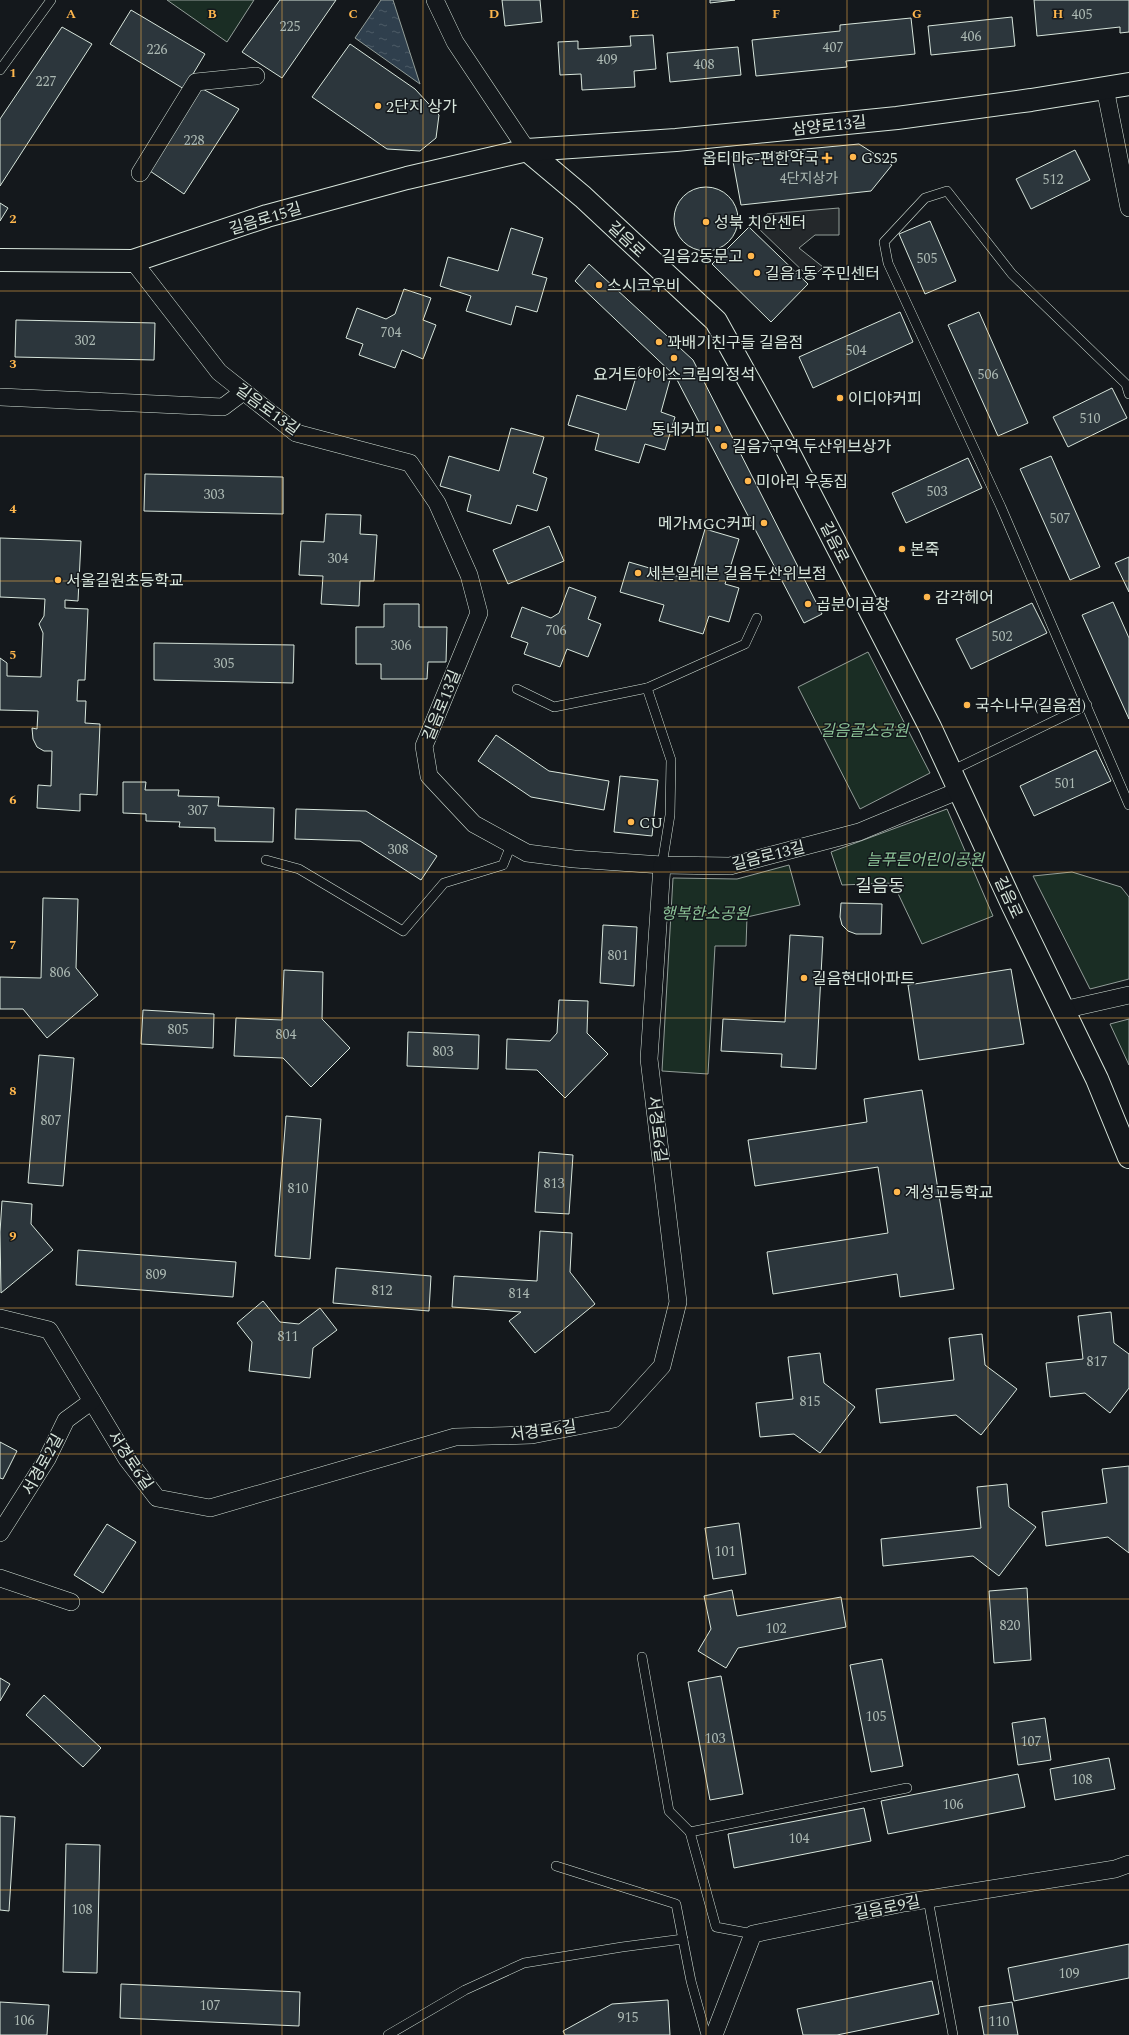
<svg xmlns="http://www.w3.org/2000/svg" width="1129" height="2035" viewBox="0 0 1129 2035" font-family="Spectral,'Noto Sans KR',serif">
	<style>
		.green { fill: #1a2d24; stroke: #939e99 }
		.parking { fill: #24282b; stroke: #939e99 }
		.water { fill: url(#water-ripples); stroke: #939e99 }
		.building { fill: #2c363c; stroke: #d8e6dc }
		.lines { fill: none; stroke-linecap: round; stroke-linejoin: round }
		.lane-casing { stroke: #d8e6dc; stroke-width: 10 }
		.street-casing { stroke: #d8e6dc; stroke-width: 18 }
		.secondary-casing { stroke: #d8e6dc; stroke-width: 24 }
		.lane { stroke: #14181c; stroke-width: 9 }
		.street { stroke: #14181c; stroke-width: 17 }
		.secondary { stroke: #14181c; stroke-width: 22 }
		.grid { fill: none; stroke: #ffb74d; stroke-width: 1; stroke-opacity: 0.55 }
		.poi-dot { fill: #ffb74d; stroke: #14181c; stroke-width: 1.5 }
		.labels { text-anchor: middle; stroke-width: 3; stroke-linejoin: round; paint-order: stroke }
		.number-label { font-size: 14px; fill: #adbab4 }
		.poi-label { font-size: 16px; fill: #d8e6dc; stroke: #14181c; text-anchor: start }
		.street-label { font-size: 16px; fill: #d8e6dc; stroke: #14181c }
		.park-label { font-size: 16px; font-style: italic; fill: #8ac095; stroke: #14181c }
		.quarter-label { font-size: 18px; fill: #d8e6dc; stroke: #14181c }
		.grid-label { font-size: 13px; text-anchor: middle; font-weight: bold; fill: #ffb74d; stroke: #14181c; stroke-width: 3; stroke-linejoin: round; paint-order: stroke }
	</style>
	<defs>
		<pattern id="water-ripples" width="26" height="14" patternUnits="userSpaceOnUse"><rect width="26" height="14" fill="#2f3f4d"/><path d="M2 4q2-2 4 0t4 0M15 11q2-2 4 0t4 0" fill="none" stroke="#4c5b66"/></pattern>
	</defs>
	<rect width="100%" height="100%" fill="#14181c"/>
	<g class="green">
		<path d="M 167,0 L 254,0 L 227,42 Z"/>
		<path d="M 868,652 L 930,773 L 860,809 L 798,687 Z"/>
		<path d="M 947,809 L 993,916 L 922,944 L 893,883 L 842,885 L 831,852 Z"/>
		<path d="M 789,865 L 800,905 L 747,917 L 746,946 L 715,946 L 708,1074 L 662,1071 L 673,878 L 737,879 Z"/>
		<path d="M 1072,872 L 1121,887 L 1129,897 L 1129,979 L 1090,989 L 1033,876 Z"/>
		<path d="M 1129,1019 L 1129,1065 L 1110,1024 Z"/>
	</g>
	<path class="parking" d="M 839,208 L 839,235 L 815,235 L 799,248 L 823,267 L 811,279 L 757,227 L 767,214 Z"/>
	<path class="water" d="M 381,0 L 393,0 L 420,84 L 355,38 Z"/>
	<g class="building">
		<path d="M 280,0 L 336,0 L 282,78 L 242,52 Z"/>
		<path d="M 502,0 L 540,0 L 542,22 L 505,26 Z"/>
		<path d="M 710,0 L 735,0 L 710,3 Z"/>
		<path d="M 1034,0 L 1129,0 L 1129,32 L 1120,33 L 1120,27 L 1037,36 Z"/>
		<path d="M 131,10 L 205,54 L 184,89 L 110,44 Z"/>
		<path d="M 1012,17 L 1015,46 L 931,55 L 928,26 Z"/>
		<path d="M 911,18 L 915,54 L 846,61 L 847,67 L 756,76 L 752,40 L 840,31 L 840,25 Z"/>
		<path d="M 62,27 L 92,44 L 0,186 L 0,119 Z"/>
		<path d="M 653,35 L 656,69 L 634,71 L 635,87 L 582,90 L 581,74 L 560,75 L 558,42 L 578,41 L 578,49 L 631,46 L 630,36 Z"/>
		<path d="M 350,44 L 415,89 L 439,115 L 436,138 L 420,151 L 387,149 L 312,97 Z"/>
		<path d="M 738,47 L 741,75 L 670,82 L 667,53 Z"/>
		<path d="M 201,88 L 239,109 L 184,194 L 150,171 Z"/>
		<path d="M 859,144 L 892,165 L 871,191 L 741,205 L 732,156 Z"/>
		<path d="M 1075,150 L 1090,180 L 1031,209 L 1016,179 Z"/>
		<circle cx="706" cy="219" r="32"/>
		<path d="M 0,203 L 8,208 L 0,221 Z"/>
		<path d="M 930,221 L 956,281 L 925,294 L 899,234 Z"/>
		<path d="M 749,227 L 808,284 L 771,322 L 712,264 Z"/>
		<path d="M 511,228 L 543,238 L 532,274 L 547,278 L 537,312 L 516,306 L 511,325 L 466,311 L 471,296 L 440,286 L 448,257 L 498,271 Z"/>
		<path d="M 589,264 L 693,360 L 822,614 L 804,623 L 675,376 L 575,281 Z"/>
		<path d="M 404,289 L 431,298 L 423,320 L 436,325 L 423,359 L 402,350 L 395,368 L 359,355 L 363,344 L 346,338 L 357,308 L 386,319 L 395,314 Z"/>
		<path d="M 900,312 L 913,342 L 813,388 L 799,357 Z"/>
		<path d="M 979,312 L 1028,423 L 998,436 L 948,325 Z"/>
		<path d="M 16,320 L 155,323 L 154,360 L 15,357 Z"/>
		<path d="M 639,367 L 671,376 L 661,412 L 675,417 L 665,450 L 645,444 L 639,463 L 595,450 L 599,434 L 568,425 L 577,395 L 626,410 Z"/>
		<path d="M 1112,388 L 1127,418 L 1068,447 L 1053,417 Z"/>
		<path d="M 511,428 L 544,437 L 533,473 L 547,478 L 537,511 L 517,505 L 511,524 L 467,511 L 471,495 L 440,486 L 449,456 L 499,471 Z"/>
		<path d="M 1051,456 L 1100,567 L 1070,580 L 1020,469 Z"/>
		<path d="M 968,458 L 982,488 L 906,523 L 892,493 Z"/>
		<path d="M 145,474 L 283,477 L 283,514 L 144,511 Z"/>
		<path d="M 326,514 L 361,515 L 360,534 L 377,535 L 374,581 L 360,581 L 359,606 L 321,604 L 323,576 L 299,575 L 301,541 L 324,542 Z"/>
		<path d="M 549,526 L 564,561 L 508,584 L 493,550 Z"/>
		<path d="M 705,529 L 739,539 L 725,584 L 739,588 L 729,622 L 709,616 L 703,634 L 659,621 L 664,605 L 620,592 L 629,562 L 690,580 Z"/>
		<path d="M 0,538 L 81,541 L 78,601 L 65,600 L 65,608 L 88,609 L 85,680 L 78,680 L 77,701 L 86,701 L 85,723 L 100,724 L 97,795 L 80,794 L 80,811 L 37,808 L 38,785 L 51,786 L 52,751 L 44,751 L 37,747 L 33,739 L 32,728 L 37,729 L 38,711 L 0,710 L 0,658 L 7,663 L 7,676 L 41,677 L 43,633 L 39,624 L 44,616 L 45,599 L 0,597 Z"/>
		<path d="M 1129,557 L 1129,592 L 1115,563 Z"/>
		<path d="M 569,587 L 596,597 L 588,619 L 601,624 L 588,657 L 567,649 L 560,667 L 524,654 L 528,643 L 511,637 L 522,607 L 551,618 L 559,613 Z"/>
		<path d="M 1113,602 L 1129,638 L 1129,719 L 1082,615 Z"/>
		<path d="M 1032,603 L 1047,633 L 971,669 L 956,639 Z"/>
		<path d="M 384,604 L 419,604 L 419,627 L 447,627 L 446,662 L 428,662 L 427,679 L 381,679 L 381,664 L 356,664 L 356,627 L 384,627 Z"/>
		<path d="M 154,643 L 294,645 L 293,683 L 154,680 Z"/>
		<path d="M 496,735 L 549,771 L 609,781 L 604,810 L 531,797 L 478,761 Z"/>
		<path d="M 1096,750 L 1111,781 L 1034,816 L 1020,786 Z"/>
		<path d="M 620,776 L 658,780 L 652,836 L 614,832 Z"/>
		<path d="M 123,782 L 146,782 L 145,790 L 179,790 L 178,796 L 219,797 L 218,806 L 274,808 L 273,842 L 215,841 L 215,828 L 179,827 L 180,822 L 146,821 L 146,814 L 123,813 Z"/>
		<path d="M 296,809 L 366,811 L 437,856 L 421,880 L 360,841 L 295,839 Z"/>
		<path d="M 43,898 L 78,899 L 76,968 L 98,995 L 47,1038 L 23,1009 L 0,1009 L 0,977 L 41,978 Z"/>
		<path d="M 841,903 L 882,904 L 881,934 L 856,934 L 848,931 L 842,925 L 840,917 Z"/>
		<path d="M 603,925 L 637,927 L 634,986 L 600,983 Z"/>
		<path d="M 790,935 L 823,937 L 816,1069 L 781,1067 L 782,1054 L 721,1051 L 723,1019 L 785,1022 Z"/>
		<path d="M 1011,969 L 1024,1044 L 919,1060 L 908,985 Z"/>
		<path d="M 284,970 L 323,972 L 322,1019 L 350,1048 L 311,1087 L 283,1058 L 234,1056 L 236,1018 L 282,1020 Z"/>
		<path d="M 559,1000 L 588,1001 L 587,1033 L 608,1054 L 565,1098 L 537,1070 L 506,1069 L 507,1039 L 550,1041 L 557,1033 Z"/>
		<path d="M 143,1010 L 214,1014 L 213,1048 L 141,1044 Z"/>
		<path d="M 408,1032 L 479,1035 L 478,1069 L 407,1066 Z"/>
		<path d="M 39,1055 L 74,1058 L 63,1186 L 28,1183 Z"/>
		<path d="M 922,1090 L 954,1289 L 900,1297 L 897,1274 L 773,1294 L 767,1252 L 888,1233 L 878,1167 L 755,1186 L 748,1140 L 867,1122 L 864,1099 Z"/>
		<path d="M 286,1116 L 321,1119 L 310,1259 L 275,1256 Z"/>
		<path d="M 539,1152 L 573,1155 L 569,1214 L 535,1212 Z"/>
		<path d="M 2,1201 L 32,1204 L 31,1224 L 53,1250 L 1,1293 L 0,1232 Z"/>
		<path d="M 540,1231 L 572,1233 L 570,1272 L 595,1304 L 535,1353 L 509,1321 L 521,1312 L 452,1307 L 454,1276 L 537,1281 Z"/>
		<path d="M 78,1250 L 236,1262 L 233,1297 L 76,1285 Z"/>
		<path d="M 336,1268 L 431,1276 L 429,1311 L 333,1303 Z"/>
		<path d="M 263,1301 L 280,1322 L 299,1324 L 320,1308 L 337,1330 L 313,1348 L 310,1378 L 249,1371 L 252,1342 L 237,1323 Z"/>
		<path d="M 1111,1312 L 1114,1343 L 1129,1354 L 1129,1388 L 1110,1413 L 1085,1393 L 1050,1397 L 1046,1363 L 1083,1359 L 1078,1316 Z"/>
		<path d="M 982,1334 L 985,1365 L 1017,1389 L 981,1435 L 956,1415 L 880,1423 L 876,1389 L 954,1380 L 949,1338 Z"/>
		<path d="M 820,1353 L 824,1383 L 855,1407 L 820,1453 L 794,1434 L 760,1437 L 756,1403 L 793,1399 L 788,1357 Z"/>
		<path d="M 0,1442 L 17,1451 L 3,1479 L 0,1478 Z"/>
		<path d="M 1129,1466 L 1129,1553 L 1108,1537 L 1046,1546 L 1042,1512 L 1107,1503 L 1102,1469 Z"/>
		<path d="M 1007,1484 L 1009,1507 L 1036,1527 L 999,1576 L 973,1556 L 883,1566 L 881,1539 L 981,1528 L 977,1487 Z"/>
		<path d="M 739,1523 L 746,1574 L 713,1579 L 705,1528 Z"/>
		<path d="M 107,1524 L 136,1542 L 103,1593 L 74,1575 Z"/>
		<path d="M 1027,1588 L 1031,1660 L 994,1663 L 989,1591 Z"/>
		<path d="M 732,1590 L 737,1616 L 841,1597 L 846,1627 L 738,1648 L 726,1668 L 698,1651 L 711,1629 L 704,1596 Z"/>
		<path d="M 882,1659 L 903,1766 L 871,1772 L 850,1665 Z"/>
		<path d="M 721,1676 L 743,1794 L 710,1800 L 688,1682 Z"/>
		<path d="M 0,1678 L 10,1684 L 0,1701 Z"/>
		<path d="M 44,1695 L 101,1748 L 83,1767 L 26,1715 Z"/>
		<path d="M 1045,1718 L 1051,1760 L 1018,1765 L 1012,1723 Z"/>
		<path d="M 1109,1758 L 1115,1789 L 1055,1800 L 1050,1769 Z"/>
		<path d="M 1018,1774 L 1025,1807 L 888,1834 L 881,1801 Z"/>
		<path d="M 864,1808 L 871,1841 L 734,1868 L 728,1834 Z"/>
		<path d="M 0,1816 L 15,1817 L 9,1911 L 0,1910 Z"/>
		<path d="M 66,1844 L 100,1845 L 97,1973 L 63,1972 Z"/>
		<path d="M 1129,1944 L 1129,1978 L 1014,2001 L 1008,1968 Z"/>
		<path d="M 932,1981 L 939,2014 L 837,2035 L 803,2035 L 797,2009 Z"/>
		<path d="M 121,1984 L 300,1992 L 299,2026 L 120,2018 Z"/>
		<path d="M 668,2000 L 670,2035 L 565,2035 L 563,2031 L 612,2004 Z"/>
		<path d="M 0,2002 L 49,2005 L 47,2035 L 0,2035 Z"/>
		<path d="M 1012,2002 L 1018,2035 L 984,2035 L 979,2007 Z"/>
	</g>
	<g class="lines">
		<g class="lane-casing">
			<g id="lane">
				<path d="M 0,70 L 51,0"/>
				<path d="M 1129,394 L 1126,384 L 1012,274 L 947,191 L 925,198 L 884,242 L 888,263 L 1001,507 L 1129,805"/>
				<path d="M 647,688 L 671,760 L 670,815 L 662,865"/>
				<path d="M 517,689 L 554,707 L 647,688 L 745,644 L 757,618"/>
				<path d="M 951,771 L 1087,705"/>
				<path d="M 266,860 L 299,869 L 403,931 L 444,883 L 503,865 L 511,845"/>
				<path d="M 642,1657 L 669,1811 L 690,1832 L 716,1927 L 753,1934"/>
				<path d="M 690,1832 L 907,1788"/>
				<path d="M 556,1866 L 676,1904 L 691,1981 L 706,2035"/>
				<path d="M 928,1899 L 953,2035"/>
				<path d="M 388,2035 L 465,1990 L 524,1963 L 622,1947 L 683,1939"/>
			</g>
		</g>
		<g class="street-casing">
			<g id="street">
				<path d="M 435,0 L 455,42 L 527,150"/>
				<path d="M 1105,88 L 1129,208"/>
				<path d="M 140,173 L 196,82 L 256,76"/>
				<path d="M 133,261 L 219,372 L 296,433 L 410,463 L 437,503 L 469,575 L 479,613 L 424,746 L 429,776 L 474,824 L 527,853 L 574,859 L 662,865 L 730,866 L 859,832 L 960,790"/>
				<path d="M 0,397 L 223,407 L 243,392"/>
				<path d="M 1063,1010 L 1129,995"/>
				<path d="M 0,1318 L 49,1330 L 127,1459 L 157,1498 L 210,1508 L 455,1437 L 532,1435 L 614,1419 L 662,1366 L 678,1302 L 649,1059 L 662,865"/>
				<path d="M 0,1533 L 47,1459 L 66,1420 L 92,1401"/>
				<path d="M 0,1578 L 71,1602"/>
				<path d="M 714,2035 L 753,1934 L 904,1903 L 1115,1869 L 1129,1864"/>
			</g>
		</g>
		<g class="secondary-casing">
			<g id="secondary">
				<path d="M 527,150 L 583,197 L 716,321 L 788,451 L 930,727 L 1013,906 L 1097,1079 L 1129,1157"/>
				<path d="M 0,260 L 133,261 L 267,216 L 407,178 L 527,150 L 676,140 L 897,118 L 1031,100 L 1129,84"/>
			</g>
		</g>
		<use href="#lane" class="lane"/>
		<use href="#street" class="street"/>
		<use href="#secondary" class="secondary"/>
	</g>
	<path class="grid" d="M 141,0 L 141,2035M 282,0 L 282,2035M 423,0 L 423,2035M 564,0 L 564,2035M 706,0 L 706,2035M 847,0 L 847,2035M 988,0 L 988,2035M 0,145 L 1129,145M 0,291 L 1129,291M 0,436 L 1129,436M 0,581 L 1129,581M 0,727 L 1129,727M 0,872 L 1129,872M 0,1018 L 1129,1018M 0,1163 L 1129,1163M 0,1308 L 1129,1308M 0,1454 L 1129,1454M 0,1599 L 1129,1599M 0,1744 L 1129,1744M 0,1890 L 1129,1890"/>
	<g class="poi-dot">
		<circle cx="378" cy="106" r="4"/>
		<circle cx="853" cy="157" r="4"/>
		<path d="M825 152h4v4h4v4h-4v4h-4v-4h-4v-4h4z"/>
		<circle cx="706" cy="222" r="4"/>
		<circle cx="751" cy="256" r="4"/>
		<circle cx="757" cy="273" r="4"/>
		<circle cx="599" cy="285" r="4"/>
		<circle cx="659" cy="342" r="4"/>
		<circle cx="674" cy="358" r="4"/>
		<circle cx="840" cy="398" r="4"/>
		<circle cx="718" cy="429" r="4"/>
		<circle cx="724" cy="446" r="4"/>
		<circle cx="748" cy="481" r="4"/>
		<circle cx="764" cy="523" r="4"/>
		<circle cx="902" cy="549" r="4"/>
		<circle cx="638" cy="573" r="4"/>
		<circle cx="58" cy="580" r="4"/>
		<circle cx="927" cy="597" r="4"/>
		<circle cx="808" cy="604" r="4"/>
		<circle cx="967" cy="705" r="4"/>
		<circle cx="631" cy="822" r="4"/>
		<circle cx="804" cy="978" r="4"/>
		<circle cx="897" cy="1192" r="4"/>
	</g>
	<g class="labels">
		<g class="number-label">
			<text x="1082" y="19">405</text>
			<text x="290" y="31">225</text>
			<text x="971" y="41">406</text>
			<text x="833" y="52">407</text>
			<text x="157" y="54">226</text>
			<text x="607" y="64">409</text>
			<text x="704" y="69">408</text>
			<text x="46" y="86">227</text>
			<text x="194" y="145">228</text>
			<text x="809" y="183">4단지상가</text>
			<text x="1053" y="184">512</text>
			<text x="927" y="263">505</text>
			<text x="391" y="337">704</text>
			<text x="85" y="345">302</text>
			<text x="856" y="355">504</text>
			<text x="988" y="379">506</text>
			<text x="1090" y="423">510</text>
			<text x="937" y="496">503</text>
			<text x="214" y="499">303</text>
			<text x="1060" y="523">507</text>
			<text x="338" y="563">304</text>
			<text x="556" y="635">706</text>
			<text x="1002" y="641">502</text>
			<text x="401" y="650">306</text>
			<text x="224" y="668">305</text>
			<text x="1065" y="788">501</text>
			<text x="198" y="815">307</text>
			<text x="398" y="854">308</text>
			<text x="618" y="960">801</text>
			<text x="60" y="977">806</text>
			<text x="178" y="1034">805</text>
			<text x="286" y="1039">804</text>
			<text x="443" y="1056">803</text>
			<text x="51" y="1125">807</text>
			<text x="554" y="1188">813</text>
			<text x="298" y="1193">810</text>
			<text x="156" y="1279">809</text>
			<text x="382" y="1295">812</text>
			<text x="519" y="1298">814</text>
			<text x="288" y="1341">811</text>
			<text x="1097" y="1366">817</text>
			<text x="810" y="1406">815</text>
			<text x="725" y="1556">101</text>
			<text x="1010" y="1630">820</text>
			<text x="776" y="1633">102</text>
			<text x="876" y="1721">105</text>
			<text x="715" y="1743">103</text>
			<text x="1031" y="1746">107</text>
			<text x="1082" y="1784">108</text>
			<text x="953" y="1809">106</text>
			<text x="799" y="1843">104</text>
			<text x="82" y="1914">108</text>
			<text x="1069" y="1978">109</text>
			<text x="210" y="2010">107</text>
			<text x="628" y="2022">915</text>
			<text x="24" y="2025">106</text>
			<text x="999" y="2026">110</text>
		</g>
		<g class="poi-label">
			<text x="386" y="112">2단지 상가</text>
			<text x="861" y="163">GS25</text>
			<text x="819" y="164" text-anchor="end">옵티마e-편한약국</text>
			<text x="714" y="228">성북 치안센터</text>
			<text x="743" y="262" text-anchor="end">길음2동문고</text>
			<text x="765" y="279">길음1동 주민센터</text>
			<text x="607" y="291">스시코우비</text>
			<text x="667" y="348">꽈배기친구들 길음점</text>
			<text x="674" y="380" text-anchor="middle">요거트아이스크림의정석</text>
			<text x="848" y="404">이디야커피</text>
			<text x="710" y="435" text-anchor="end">동네커피</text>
			<text x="732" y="452">길음7구역 두산위브상가</text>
			<text x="756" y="487">미아리 우동집</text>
			<text x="756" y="529" text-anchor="end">메가MGC커피</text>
			<text x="910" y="555">본죽</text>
			<text x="646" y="579">세븐일레븐 길음두산위브점</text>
			<text x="66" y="586">서울길원초등학교</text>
			<text x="935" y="603">감각헤어</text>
			<text x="816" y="610">곱분이곱창</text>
			<text x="975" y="711">국수나무(길음점)</text>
			<text x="639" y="828">CU</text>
			<text x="812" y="984">길음현대아파트</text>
			<text x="905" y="1198">계성고등학교</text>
		</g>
		<g class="street-label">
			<text transform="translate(829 125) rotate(-6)" y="6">삼양로13길</text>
			<text transform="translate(265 218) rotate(-17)" y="6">길음로15길</text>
			<text transform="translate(627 239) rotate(43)" y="6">길음로</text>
			<text transform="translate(268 409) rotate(36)" y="6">길음로13길</text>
			<text transform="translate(835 542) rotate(63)" y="6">길음로</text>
			<text transform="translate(441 705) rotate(-68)" y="6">길음로13길</text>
			<text transform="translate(768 855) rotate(-14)" y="6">길음로13길</text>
			<text transform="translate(1009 897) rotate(65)" y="6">길음로</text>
			<text transform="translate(658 1129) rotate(83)" y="6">서경로6길</text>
			<text transform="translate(543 1430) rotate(-8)" y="6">서경로6길</text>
			<text transform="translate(131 1460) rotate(56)" y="6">서경로6길</text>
			<text transform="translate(42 1464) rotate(-61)" y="6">서경로2길</text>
			<text transform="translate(887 1907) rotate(-11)" y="6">길음로9길</text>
		</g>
		<g class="park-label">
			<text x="864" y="736">길음골소공원</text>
			<text x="925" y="865">늘푸른어린이공원</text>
			<text x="705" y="919">행복한소공원</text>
		</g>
		<g class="quarter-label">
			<text x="880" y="892">길음동</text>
		</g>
	</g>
	<g class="grid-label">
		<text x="71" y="18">A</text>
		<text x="212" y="18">B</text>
		<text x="353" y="18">C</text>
		<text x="494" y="18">D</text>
		<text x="635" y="18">E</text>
		<text x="776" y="18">F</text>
		<text x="917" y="18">G</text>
		<text x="1058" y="18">H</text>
		<text x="13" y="77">1</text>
		<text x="13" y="223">2</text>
		<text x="13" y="368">3</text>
		<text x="13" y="513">4</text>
		<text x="13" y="659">5</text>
		<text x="13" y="804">6</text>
		<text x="13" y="949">7</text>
		<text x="13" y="1095">8</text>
		<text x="13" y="1240">9</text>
	</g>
</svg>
